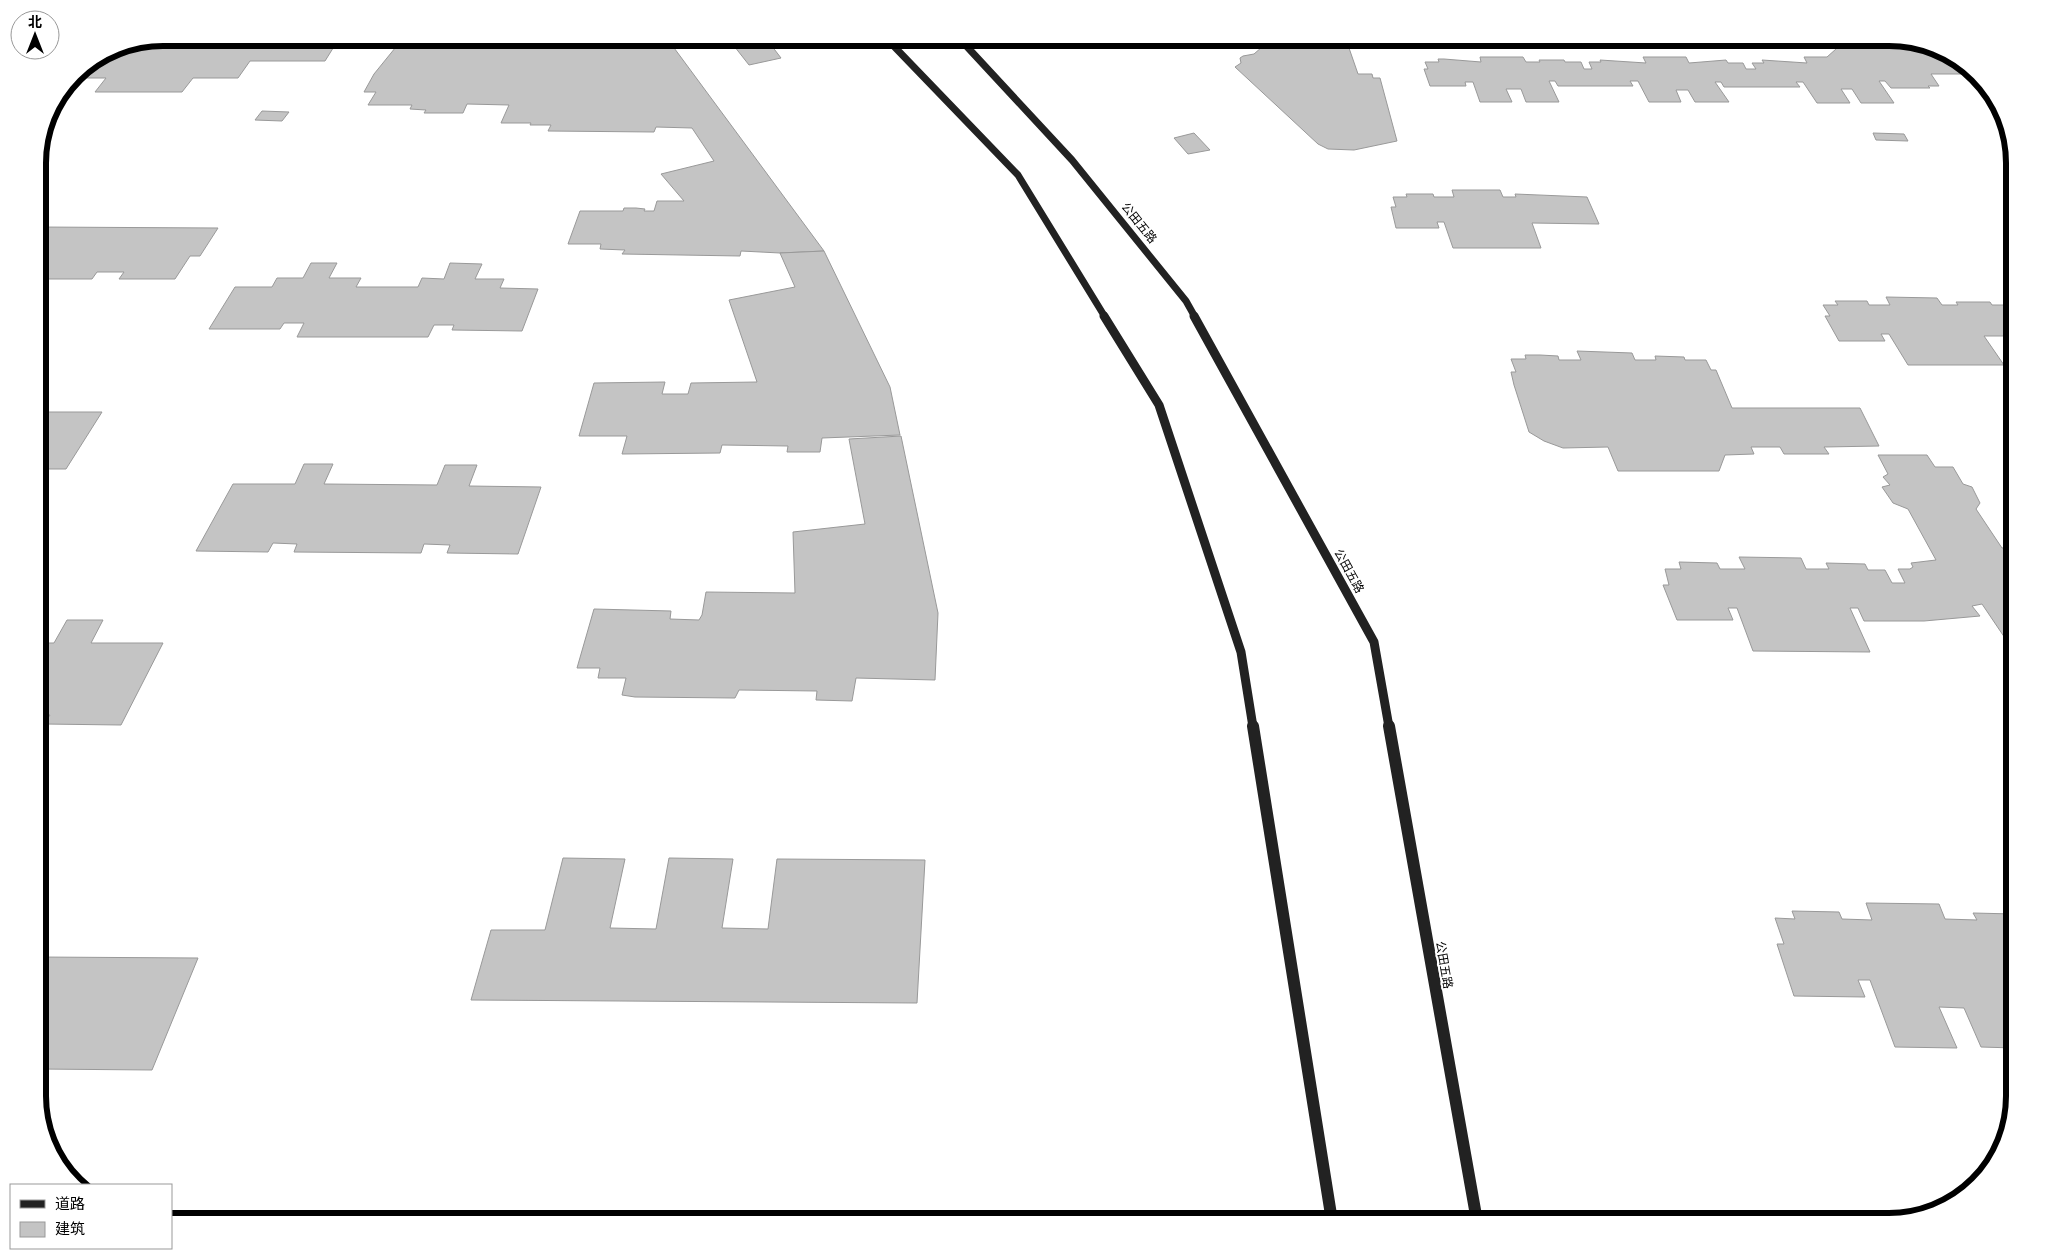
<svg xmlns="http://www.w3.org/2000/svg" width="2052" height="1259" viewBox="0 0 2052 1259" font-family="Figtree,'Noto Sans SC',sans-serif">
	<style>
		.building { fill: #c4c4c4; stroke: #999 }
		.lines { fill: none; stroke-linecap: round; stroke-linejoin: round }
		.secondary-far2 { stroke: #222; stroke-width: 7 }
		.secondary-far1 { stroke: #222; stroke-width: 9 }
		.secondary { stroke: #222; stroke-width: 12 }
		.labels { text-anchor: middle; stroke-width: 4; stroke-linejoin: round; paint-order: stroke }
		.street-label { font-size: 12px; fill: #000; stroke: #fff }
		.rim { fill: none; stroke: #000; stroke-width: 6 }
	</style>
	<rect width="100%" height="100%" fill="#fff"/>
	<g class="building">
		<path d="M 163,37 L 340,37 L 325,61 L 250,61 L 238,78 L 193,78 L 182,92 L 95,92 L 106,78 L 72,78 L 74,74 L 115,47 Z"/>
		<path d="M 404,37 L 666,37 L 824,251 L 780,253 L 741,251 L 740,256 L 622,254 L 625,250 L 600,249 L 601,244 L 568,244 L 580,211 L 623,211 L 624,208 L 636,208 L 645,209 L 644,211 L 654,211 L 657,201 L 684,201 L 661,174 L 714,161 L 692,128 L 656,127 L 654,132 L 548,131 L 551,125 L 530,125 L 531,123 L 501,123 L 509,105 L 467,104 L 463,113 L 424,113 L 426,110 L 410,109 L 412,105 L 368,105 L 376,92 L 364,92 L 374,74 Z"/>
		<path d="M 727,37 L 751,37 L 756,44 L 768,41 L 781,58 L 749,65 Z"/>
		<path d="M 1889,38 L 1952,54 L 1972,74 L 1931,74 L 1939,86 L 1928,86 L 1930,88 L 1891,88 L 1885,81 L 1879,81 L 1894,103 L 1861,103 L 1852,89 L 1841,89 L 1850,103 L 1817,103 L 1803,82 L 1796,82 L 1800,87 L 1724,87 L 1721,82 L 1715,82 L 1729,102 L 1695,102 L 1688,90 L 1676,90 L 1681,102 L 1649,102 L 1638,81 L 1630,81 L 1633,86 L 1558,86 L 1555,81 L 1549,81 L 1559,102 L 1526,102 L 1521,89 L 1506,89 L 1512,102 L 1480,102 L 1473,82 L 1465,82 L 1466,86 L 1430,86 L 1424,69 L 1428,69 L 1425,62 L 1439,62 L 1438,59 L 1444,59 L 1481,62 L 1480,57 L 1523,57 L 1526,62 L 1540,62 L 1539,60 L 1564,60 L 1565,62 L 1581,62 L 1584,69 L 1592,69 L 1589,62 L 1601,62 L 1600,60 L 1646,63 L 1643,57 L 1686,57 L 1689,63 L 1726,60 L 1728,63 L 1743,63 L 1746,69 L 1756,69 L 1752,63 L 1764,63 L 1762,60 L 1807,63 L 1804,57 L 1827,57 L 1845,41 L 1886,41 Z"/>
		<path d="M 1262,47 L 1349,48 L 1358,74 L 1372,74 L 1373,78 L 1380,78 L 1397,141 L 1354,150 L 1328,149 L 1318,144 L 1235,67 L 1241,63 L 1240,58 L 1243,56 L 1254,54 Z"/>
		<path d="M 262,111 L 289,112 L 282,121 L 255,120 Z"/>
		<path d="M 1194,133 L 1210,150 L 1188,154 L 1174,138 Z"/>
		<path d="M 1873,133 L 1904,134 L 1908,141 L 1876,140 Z"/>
		<path d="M 1452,190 L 1500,190 L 1503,197 L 1516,197 L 1515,194 L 1587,197 L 1599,224 L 1532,223 L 1541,248 L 1453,248 L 1444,222 L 1437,222 L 1439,228 L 1396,228 L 1391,207 L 1396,207 L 1393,197 L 1407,197 L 1406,194 L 1433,194 L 1434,197 L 1454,197 Z"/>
		<path d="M 38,227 L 218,228 L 200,256 L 190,256 L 175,279 L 119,279 L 124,272 L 97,272 L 92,279 L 38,279 Z"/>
		<path d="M 824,251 L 890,387 L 900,435 L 822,438 L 820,452 L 787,452 L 788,446 L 722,445 L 720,453 L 622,454 L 627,436 L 579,436 L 594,383 L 665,382 L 662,394 L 688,394 L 691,383 L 757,382 L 729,300 L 795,287 L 780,253 Z"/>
		<path d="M 311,263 L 337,263 L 329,278 L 361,278 L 356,287 L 418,287 L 422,278 L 444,279 L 450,263 L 482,264 L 475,279 L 504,279 L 500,288 L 538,289 L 522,331 L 452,330 L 454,325 L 434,325 L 428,337 L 297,337 L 304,323 L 284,323 L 280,329 L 209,329 L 235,287 L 272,287 L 277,278 L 303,278 Z"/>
		<path d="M 1886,297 L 1937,298 L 1942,305 L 1958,305 L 1956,302 L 1990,302 L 1992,305 L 2014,305 L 2014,336 L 1984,336 L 2004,365 L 1908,365 L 1889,334 L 1881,334 L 1885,341 L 1839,341 L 1825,316 L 1830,316 L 1823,305 L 1838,305 L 1835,301 L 1867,301 L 1869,305 L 1890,305 Z"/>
		<path d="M 1577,351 L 1632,353 L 1635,360 L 1656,360 L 1655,356 L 1684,357 L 1685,360 L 1706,360 L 1711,370 L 1716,370 L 1732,408 L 1860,408 L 1879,446 L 1824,447 L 1829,454 L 1784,454 L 1780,447 L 1751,447 L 1754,454 L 1725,455 L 1719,471 L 1618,471 L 1608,447 L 1563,448 L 1544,441 L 1529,432 L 1514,385 L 1511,372 L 1516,372 L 1511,359 L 1526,359 L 1525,355 L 1540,355 L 1558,356 L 1559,360 L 1581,360 Z"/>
		<path d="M 38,412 L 102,412 L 66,469 L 38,469 Z"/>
		<path d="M 901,436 L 938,613 L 935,680 L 856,678 L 852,701 L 816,700 L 817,691 L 739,690 L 735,698 L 635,697 L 622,695 L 626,678 L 598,678 L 600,668 L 577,668 L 594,609 L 671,611 L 670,619 L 699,620 L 702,615 L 706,592 L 795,593 L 793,532 L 865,524 L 849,439 Z"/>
		<path d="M 1878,455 L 1927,455 L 1935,467 L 1953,467 L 1963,484 L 1972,487 L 1980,503 L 1976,509 L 2002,548 L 2014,547 L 2014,644 L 2009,644 L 1982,604 L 1972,606 L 1980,616 L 1924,621 L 1864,621 L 1858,608 L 1850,608 L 1870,652 L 1753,651 L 1737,608 L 1728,608 L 1733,620 L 1677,620 L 1663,585 L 1669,585 L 1665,569 L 1681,569 L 1679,562 L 1717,563 L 1720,569 L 1745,569 L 1739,557 L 1801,558 L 1806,569 L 1829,569 L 1826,563 L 1865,564 L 1868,570 L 1885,570 L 1892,583 L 1905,583 L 1898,569 L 1910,569 L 1913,567 L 1911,563 L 1936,560 L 1908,509 L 1893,503 L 1882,487 L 1890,485 L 1883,477 L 1888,474 Z"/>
		<path d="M 304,464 L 333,464 L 324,484 L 437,485 L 445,465 L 477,465 L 469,486 L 541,487 L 518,554 L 447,553 L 450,545 L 424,544 L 421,553 L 294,552 L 297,544 L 273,543 L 268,552 L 196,551 L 233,484 L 295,484 Z"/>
		<path d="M 67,620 L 103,620 L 91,643 L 163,643 L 121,725 L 44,724 L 50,715 L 38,715 L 38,643 L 54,643 Z"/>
		<path d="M 563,858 L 625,859 L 610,928 L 656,929 L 669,858 L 733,859 L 722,928 L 768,929 L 777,859 L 925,860 L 917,1003 L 471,1000 L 491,930 L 545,930 Z"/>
		<path d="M 1866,903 L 1939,904 L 1945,919 L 1977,920 L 1973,913 L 2014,914 L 2014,980 L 2009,980 L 2014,992 L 2014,1048 L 1981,1047 L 1964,1008 L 1939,1007 L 1957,1048 L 1895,1047 L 1870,980 L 1858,980 L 1865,997 L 1794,996 L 1777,944 L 1784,944 L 1775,918 L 1795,919 L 1792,911 L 1839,912 L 1842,919 L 1872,920 Z"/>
		<path d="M 38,957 L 198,958 L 152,1070 L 38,1069 Z"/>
	</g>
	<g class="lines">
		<g class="secondary-far2">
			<path d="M 885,37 L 1018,175 L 1105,317"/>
			<path d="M 958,37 L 1072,160 L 1186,301 L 1195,317"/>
		</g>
		<g class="secondary-far1">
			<path d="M 1104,316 L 1159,405 L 1241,652 L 1253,727"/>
			<path d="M 1194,316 L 1374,642 L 1389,727"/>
		</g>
		<g class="secondary">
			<path d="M 1253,726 L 1332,1221"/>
			<path d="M 1389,726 L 1477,1221"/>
		</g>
	</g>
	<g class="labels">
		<g class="street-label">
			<text transform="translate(1139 223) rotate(51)" y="4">公田五路</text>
			<text transform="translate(1349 571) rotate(61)" y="4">公田五路</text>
			<text transform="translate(1444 965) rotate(80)" y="4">公田五路</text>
		</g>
	</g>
	<path d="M0 0H2052V1259H0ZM163 46H1889A117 117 0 0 1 2006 163V1096A117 117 0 0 1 1889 1213H163A117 117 0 0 1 46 1096V163A117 117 0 0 1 163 46Z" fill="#fff" fill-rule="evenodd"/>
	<path class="rim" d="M163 46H1889A117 117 0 0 1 2006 163V1096A117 117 0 0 1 1889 1213H163A117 117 0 0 1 46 1096V163A117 117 0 0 1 163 46Z"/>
	<rect x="10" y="1184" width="162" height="65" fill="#ffffff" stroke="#999999"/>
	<rect x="20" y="1200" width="25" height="8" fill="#222222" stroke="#999999"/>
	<text x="55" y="1209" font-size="15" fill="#000000">道路</text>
	<rect x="20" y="1222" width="25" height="15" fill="#c4c4c4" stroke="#999999"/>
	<text x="55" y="1234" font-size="15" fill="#000000">建筑</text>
	<g transform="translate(35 35)"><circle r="24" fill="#ffffff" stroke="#999999"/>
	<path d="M0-4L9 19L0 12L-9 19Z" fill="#000000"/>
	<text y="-8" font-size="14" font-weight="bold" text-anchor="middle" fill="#000000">北</text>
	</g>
</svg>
